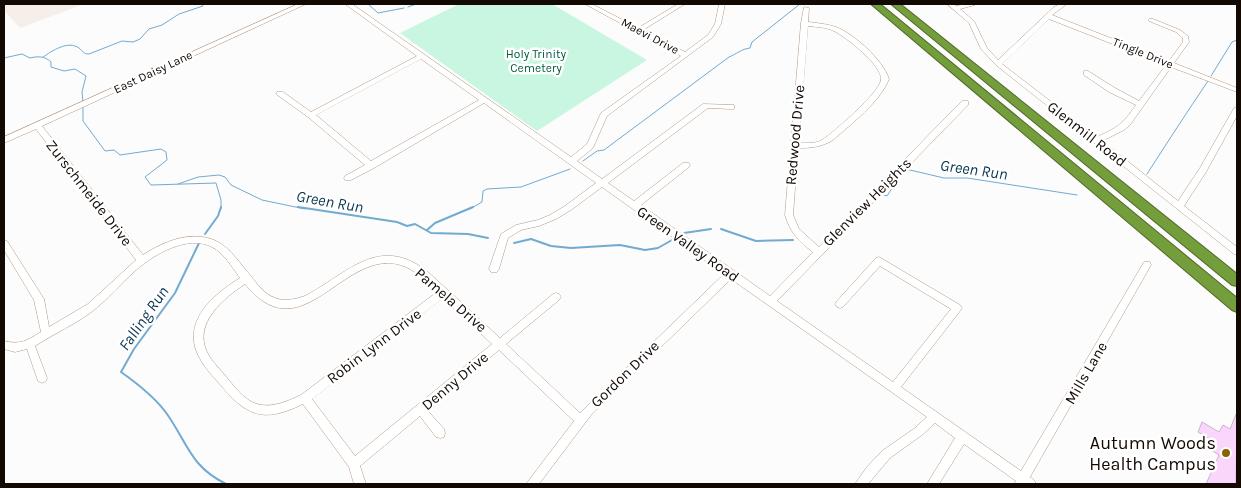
<svg xmlns="http://www.w3.org/2000/svg" width="1241" height="488" viewBox="0 0 1241 488" font-family="Karla,sans-serif">
	<style>
		.built { fill: #f6eee8 }
		.green { fill: #c9f6e0 }
		.lines { fill: none; stroke-linecap: round; stroke-linejoin: round }
		.stream-far1 { stroke: #73aad0; stroke-width: 1 }
		.stream { stroke: #73aad0; stroke-width: 2 }
		.building { fill: #fad5fc; stroke: #ccb2ce }
		.minor-casing { stroke: #b4977f; stroke-width: 1 }
		.highway-casing { stroke: #526928; stroke-width: 2 }
		.minor { fill: #fff; fill-rule: evenodd }
		.highway { fill: #749d3c; fill-rule: evenodd }
		.poi-dot { fill: #886300; stroke: #fff; stroke-width: 2 }
		.labels { text-anchor: middle; stroke-width: 5; stroke-linejoin: round; paint-order: stroke }
		.far-street-label { font-size: 12px; fill: #130903; stroke: #fff }
		.far-park-label { font-size: 12px; fill: #025c40; stroke: #fff }
		.street-label { font-size: 15px; fill: #130903; stroke: #fff }
		.water-label { font-size: 16px; font-style: italic; fill: #06354f; stroke: #fff }
		.near-poi-label { font-size: 18px; fill: #130903; stroke: #fff; text-anchor: end }
	</style>
	<rect width="100%" height="100%" fill="#fcfcfc"/>
	<path class="built" d="M 4,4 L 84,4 L 20,28 L 4,10 Z"/>
	<path class="green" d="M 459,4 L 552,4 L 647,60 L 537,131 L 400,33 Z"/>
	<g class="lines">
		<g class="stream-far1">
			<path d="M 333,4 L 340,4"/>
			<path d="M 368,4 L 378,13 L 404,8"/>
			<path d="M 408,7 L 416,4"/>
			<path d="M 43,57 C 52,51 68,40 79,48 C 83,51 83,54 89,54 L 122,41 L 133,42 L 140,39 L 149,29 L 162,25 L 179,14 L 203,6 L 202,4"/>
			<path d="M 4,58 L 22,54 L 30,58 C 38,56 45,56 51,62 L 51,67 L 64,71 L 75,69 L 86,76 L 82,92 L 83,102"/>
			<path d="M 1211,76 L 1232,42 L 1237,40"/>
			<path d="M 83,107 L 83,121 L 105,151 L 114,150 L 120,155 L 161,149 L 166,152 L 167,160 L 145,177 L 151,185 L 216,183 L 221,200 L 221,209"/>
			<path d="M 583,161 L 597,151 L 604,150 L 729,57 C 737,54 741,49 750,48 L 752,42 L 800,4"/>
			<path d="M 1147,174 C 1167,143 1187,112 1208,81"/>
			<path d="M 178,184 L 198,177 L 219,175 L 225,177 L 231,185 L 262,200 L 305,209"/>
			<path d="M 881,194 L 887,196 L 903,171 L 910,170 L 944,178 L 967,178 L 1077,195"/>
			<path d="M 470,209 L 482,202 L 483,191 L 487,189 L 521,187 L 570,169"/>
		</g>
		<g class="stream">
			<path d="M 298,207 L 397,222 L 407,226 L 415,224 L 431,233 L 468,234 L 488,238"/>
			<path d="M 721,229 L 756,241 L 793,240"/>
			<path d="M 427,230 L 435,223 L 473,207"/>
			<path d="M 684,233 L 711,229"/>
			<path d="M 205,234 L 218,216 L 221,207"/>
			<path d="M 199,243 L 175,293 L 134,349 L 121,372 C 138,384 155,397 167,414 C 188,444 190,466 226,484"/>
			<path d="M 514,243 L 531,239 L 551,246 L 571,248 L 620,245 L 645,250 L 658,248 L 672,240"/>
		</g>
	</g>
	<path class="building" d="M 1237,412 L 1236,484 L 1206,484 L 1219,455 L 1211,450 L 1215,442 L 1198,432 L 1202,422 L 1219,432 L 1223,425 L 1230,429 Z"/>
	<g class="lines">
		<g class="minor-casing">
			<g id="minor">
				<path d="M 298,4 L 306,4 L 42,126 L 143,255 C 164,241 194,229 218,242 C 231,249 241,265 250,275 C 257,284 264,294 275,298 C 285,302 296,299 305,296 C 347,274 379,233 428,272 L 500,338 L 553,294 L 556,293 L 559,294 L 561,297 L 559,300 L 506,344 L 580,413 L 724,274 L 602,187 L 571,210 L 556,219 L 539,226 L 521,230 L 508,238 L 499,269 L 497,272 L 491,272 L 489,269 L 501,234 L 516,225 L 538,220 L 550,215 L 565,206 L 596,183 L 484,103 L 374,168 L 351,180 L 345,180 L 344,178 L 345,176 L 365,165 L 308,117 L 276,94 L 277,92 L 283,92 L 311,112 L 417,56 L 345,4 L 352,4 L 571,157 L 587,144 L 601,113 L 681,56 L 585,4 L 592,4 L 638,28 L 678,4 L 685,4 L 643,30 L 685,52 L 708,35 L 715,24 L 719,4 L 725,4 L 721,24 L 713,37 L 607,116 L 593,148 L 577,161 L 602,179 L 703,104 L 734,105 L 734,109 L 731,109 L 708,108 L 608,183 L 634,201 L 683,163 L 689,163 L 690,165 L 689,167 L 641,205 L 770,296 L 813,252 C 799,242 790,232 785,215 L 801,23 L 804,7 L 809,8 L 808,22 C 817,23 827,24 836,27 C 854,34 883,60 889,79 C 880,102 851,124 833,140 C 822,147 811,148 798,148 L 793,215 L 799,229 L 819,247 L 962,101 L 968,101 L 968,105 L 777,301 L 893,382 L 951,309 L 880,266 L 843,307 L 840,308 L 837,307 L 835,304 L 837,301 L 876,258 L 879,257 L 960,305 L 962,308 L 960,311 L 901,387 L 1021,471 L 1144,262 L 1150,262 L 1151,265 L 1030,477 L 1034,480 L 1036,484 L 1014,484 L 1016,481 L 964,444 L 939,484 L 927,484 L 955,438 L 935,423 L 922,435 L 890,458 L 868,484 L 855,484 L 867,467 L 882,451 L 915,428 L 927,417 L 731,279 L 591,415 L 539,484 L 526,484 L 574,421 L 499,350 L 427,410 L 444,429 L 445,433 L 444,437 L 440,438 L 436,437 L 420,416 L 360,466 L 366,484 L 354,484 L 349,467 L 303,404 C 262,424 246,416 218,382 C 209,372 199,361 195,347 C 187,316 217,292 240,278 C 232,267 224,253 212,247 C 188,234 153,255 136,270 C 121,283 109,298 94,310 C 76,324 55,333 35,346 L 47,378 L 46,381 L 42,383 L 38,381 L 27,349 L 15,352 L 4,349 L 4,341 C 21,345 26,341 41,332 L 34,300 L 4,250 L 4,240 L 7,241 L 44,299 L 49,327 L 88,304 L 136,260 L 36,129 L 4,143 L 4,137 ZM 808,26 C 817,27 826,27 834,31 C 846,37 883,66 881,80 C 879,93 833,133 822,140 C 815,144 806,143 799,143 ZM 421,59 L 479,100 L 371,161 L 316,115 ZM 385,263 C 408,262 422,277 437,292 L 301,395 C 288,401 275,407 261,405 C 247,403 237,390 228,379 C 221,370 212,362 207,352 C 193,323 224,298 245,284 C 297,348 334,267 385,263 ZM 443,298 L 492,344 L 355,456 L 312,399 Z"/>
				<path d="M 947,4 L 954,4 L 956,6 L 966,4 L 976,4 L 975,5 L 960,9 L 974,21 L 987,48 L 998,60 L 1054,7 L 1060,4 L 1067,4 L 1052,15 L 1169,61 L 1183,42 L 1183,38 L 1176,32 L 1149,21 L 1149,19 L 1153,19 L 1180,30 L 1188,36 L 1189,42 L 1174,63 L 1237,88 L 1237,92 L 1171,67 L 1130,125 L 1124,130 L 1102,141 L 1178,201 L 1200,168 L 1234,108 L 1237,108 L 1237,116 L 1206,172 L 1184,206 L 1237,247 L 1237,255 L 1234,254 L 996,65 L 981,49 L 969,23 ZM 1049,19 L 1166,65 L 1139,101 L 1115,88 L 1088,71 L 1084,71 L 1084,75 L 1109,92 L 1136,105 C 1122,125 1118,127 1097,137 L 1002,64 Z"/>
			</g>
		</g>
		<g class="highway-casing">
			<g id="highway">
				<path d="M 871,4 L 880,4 L 1237,298 L 1237,312 L 1232,310 Z"/>
				<path d="M 891,4 L 900,4 L 1237,274 L 1237,286 L 1232,285 Z"/>
			</g>
		</g>
		<use href="#minor" class="minor"/>
		<use href="#highway" class="highway"/>
	</g>
	<circle class="poi-dot" cx="1226" cy="453" r="5"/>
	<g class="labels">
		<g class="far-street-label">
			<text transform="translate(650 36) rotate(28)" y="4">Maevi Drive</text>
			<text transform="translate(1143 53) rotate(22)" y="4">Tingle Drive</text>
			<text transform="translate(153 72) rotate(-25)" y="4">East Daisy Lane</text>
		</g>
		<g class="far-park-label">
			<text x="536" y="58">Holy Trinity<tspan x="536" dy="14">Cemetery</tspan></text>
		</g>
		<g class="street-label">
			<text transform="translate(1087 134) rotate(38)" y="5">Glenmill Road</text>
			<text transform="translate(795 135) rotate(-85)" y="5">Redwood Drive</text>
			<text transform="translate(89 193) rotate(52)" y="5">Zurschmeide Drive</text>
			<text transform="translate(867 202) rotate(-45)" y="5">Glenview Heights</text>
			<text transform="translate(688 244) rotate(35)" y="5">Green Valley Road</text>
			<text transform="translate(451 300) rotate(41)" y="5">Pamela Drive</text>
			<text transform="translate(374 346) rotate(-37)" y="5">Robin Lynn Drive</text>
			<text transform="translate(1086 373) rotate(-60)" y="5">Mills Lane</text>
			<text transform="translate(625 374) rotate(-44)" y="5">Gordon Drive</text>
			<text transform="translate(455 381) rotate(-40)" y="5">Denny Drive</text>
		</g>
		<g class="water-label">
			<text transform="translate(974 169) rotate(8)" y="6">Green Run</text>
			<text transform="translate(330 201) rotate(10)" y="6">Green Run</text>
			<text transform="translate(143 318) rotate(-55)" y="6">Falling Run</text>
		</g>
		<g class="near-poi-label">
			<text x="1216" y="449">Autumn Woods<tspan x="1216" dy="21">Health Campus</tspan></text>
		</g>
	</g>
	<rect width="1241" height="488" fill="none" stroke="#130903" stroke-width="10"/>
</svg>
